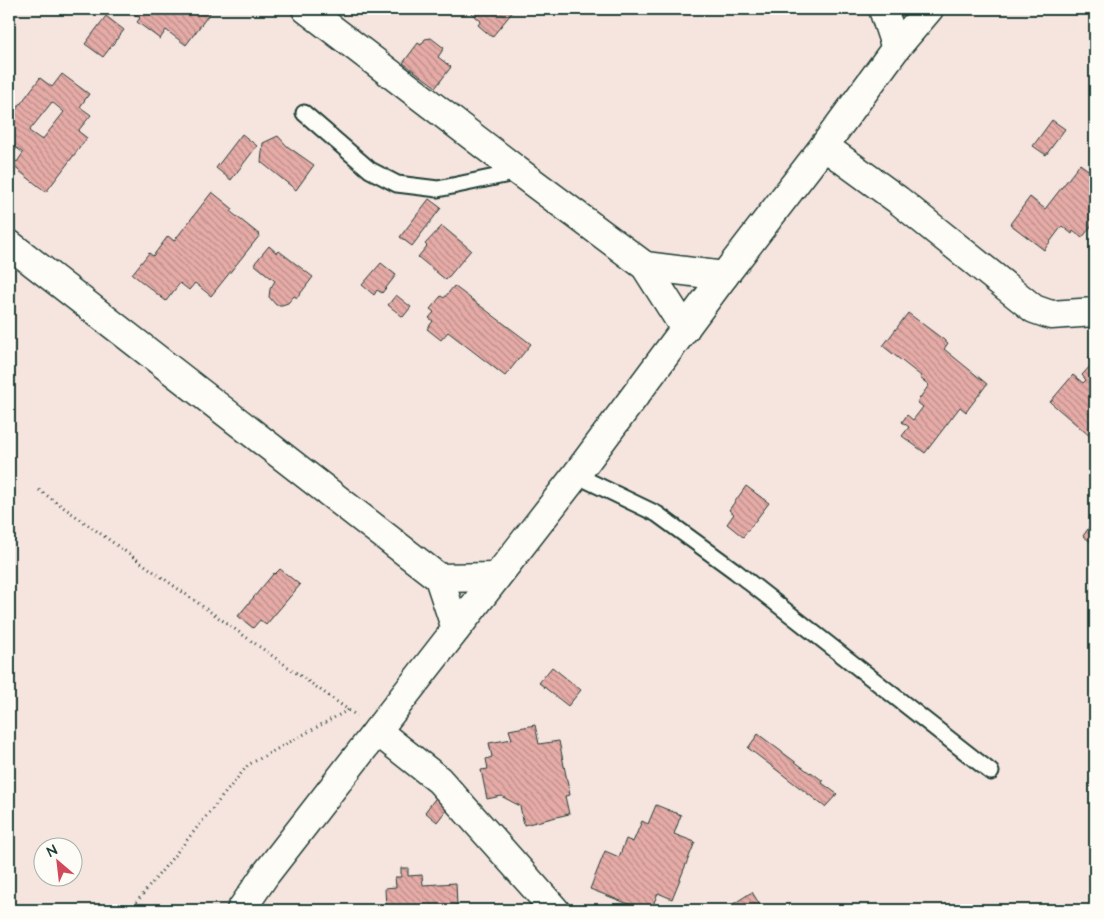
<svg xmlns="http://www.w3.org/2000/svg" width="1104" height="919" viewBox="0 0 1104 919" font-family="'Architects Daughter',sans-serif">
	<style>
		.building { fill: url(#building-back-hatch); stroke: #1f3d34; fill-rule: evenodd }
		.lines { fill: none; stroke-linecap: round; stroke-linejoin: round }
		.service-casing { stroke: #1f3d34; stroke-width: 19 }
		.minor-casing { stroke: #1f3d34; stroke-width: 31 }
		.tertiary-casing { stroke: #1f3d34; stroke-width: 31 }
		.path { stroke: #1f3d34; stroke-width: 3; stroke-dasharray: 1 4; stroke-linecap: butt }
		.service { stroke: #fdfcf7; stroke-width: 15 }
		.minor { stroke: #fdfcf7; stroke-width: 28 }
		.tertiary { stroke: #fdfcf7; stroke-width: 28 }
	</style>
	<defs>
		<pattern id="building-back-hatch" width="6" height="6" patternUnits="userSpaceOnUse" patternTransform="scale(1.25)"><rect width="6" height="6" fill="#e6aba7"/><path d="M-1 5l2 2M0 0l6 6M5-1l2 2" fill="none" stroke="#ba8c89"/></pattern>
	</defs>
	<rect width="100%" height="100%" fill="#f6e4df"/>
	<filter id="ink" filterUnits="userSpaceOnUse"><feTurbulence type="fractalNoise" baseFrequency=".02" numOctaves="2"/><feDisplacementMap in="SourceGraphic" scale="10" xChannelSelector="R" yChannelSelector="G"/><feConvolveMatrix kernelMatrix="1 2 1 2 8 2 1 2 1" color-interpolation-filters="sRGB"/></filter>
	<g filter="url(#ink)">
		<g class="building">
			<path d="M 128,9 L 213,9 L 186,45 L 166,30 L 160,39 L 137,22 L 140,18 Z"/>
			<path d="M 466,9 L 515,9 L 492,37 L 478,25 L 481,21 Z"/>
			<path d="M 106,16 L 124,30 L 103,57 L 85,44 Z"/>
			<path d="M 431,38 L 444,48 L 438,57 L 451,67 L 436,87 L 403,63 L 418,43 L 421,45 L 425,39 Z"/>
			<path d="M 62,74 L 89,94 L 80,107 L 91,115 L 78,131 L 87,138 L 46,192 L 9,163 L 9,119 L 40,78 L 52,87 ZM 52,102 L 64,112 L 42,140 L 29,131 ZM 17,148 L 23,153 L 17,162 L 10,156 Z"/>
			<path d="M 1052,120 L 1065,129 L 1046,155 L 1033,146 Z"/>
			<path d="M 242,134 L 257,146 L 231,180 L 216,168 Z"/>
			<path d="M 278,136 L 287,146 L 314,165 L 296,190 L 261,162 L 263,143 Z"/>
			<path d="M 1080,164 L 1095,175 L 1095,221 L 1082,238 L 1073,231 L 1072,234 L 1062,226 L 1044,250 L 1010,224 L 1030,197 L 1045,209 Z"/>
			<path d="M 212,192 L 233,209 L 231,212 L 260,235 L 211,296 L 195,283 L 189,290 L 180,283 L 166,301 L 132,274 L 149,253 L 153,256 L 168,236 L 174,241 Z"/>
			<path d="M 429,199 L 441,208 L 412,246 L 400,237 Z"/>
			<path d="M 442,226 L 471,250 L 446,280 L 418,257 L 427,246 L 425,244 Z"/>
			<path d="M 269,246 L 277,253 L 279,251 L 313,277 L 297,298 L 294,296 L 288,303 L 282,305 L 276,305 L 269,297 L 270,289 L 275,281 L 254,264 Z"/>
			<path d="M 381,263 L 396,275 L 382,293 L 377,290 L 374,295 L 362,285 Z"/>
			<path d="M 454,286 L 531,344 L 505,376 L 448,332 L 441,340 L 427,329 L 433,321 L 429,318 L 434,312 L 430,309 L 441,296 L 444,298 Z"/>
			<path d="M 396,295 L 411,307 L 403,317 L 388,305 Z"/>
			<path d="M 908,313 L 948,343 L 944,349 L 987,384 L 966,412 L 960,407 L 925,453 L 902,436 L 909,427 L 902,422 L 907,415 L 913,420 L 923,407 L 917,402 L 929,385 L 920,378 L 921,376 L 883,346 Z"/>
			<path d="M 1095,351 L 1095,431 L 1091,437 L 1050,402 L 1073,375 L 1083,383 L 1086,380 L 1082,375 L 1093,363 L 1088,359 Z"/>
			<path d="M 746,486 L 769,503 L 743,537 L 727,524 L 734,514 L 729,510 Z"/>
			<path d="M 1095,519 L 1095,545 L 1083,536 Z"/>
			<path d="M 280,569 L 300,585 L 266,625 L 260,620 L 253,628 L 238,616 L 274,573 L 275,574 Z"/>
			<path d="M 552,667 L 581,690 L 568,706 L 539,683 Z"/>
			<path d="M 535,725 L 539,744 L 559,741 L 570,795 L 565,796 L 569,814 L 524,825 L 520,806 L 501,796 L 487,799 L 481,770 L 488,769 L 486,759 L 492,757 L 489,743 L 512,739 L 509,730 Z"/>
			<path d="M 758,734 L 810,773 L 811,772 L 823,781 L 822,783 L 837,794 L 825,807 L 748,748 Z"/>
			<path d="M 438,795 L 451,804 L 437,822 L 425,812 Z"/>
			<path d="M 656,805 L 681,815 L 674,834 L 695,842 L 672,899 L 658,893 L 651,910 L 644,910 L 590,889 L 605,851 L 619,857 L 626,839 L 633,842 L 642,821 L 648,824 Z"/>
			<path d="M 401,868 L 408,868 L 408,876 L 422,875 L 423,885 L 456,883 L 457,906 L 462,910 L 386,910 L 385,888 L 396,887 L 395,877 L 401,877 Z"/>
			<path d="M 752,892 L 763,910 L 724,910 Z"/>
		</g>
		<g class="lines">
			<g class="service-casing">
				<g id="service">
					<path d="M 304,113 L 370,170 L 397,184 L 438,189 L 519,172"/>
					<path d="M 576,475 L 657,514 L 735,571 L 991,772"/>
				</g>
			</g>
			<g class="minor-casing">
				<g id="minor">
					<path d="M 306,9 L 519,172 L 645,266 L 685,329"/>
					<path d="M 883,9 L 896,48"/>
					<path d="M 824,146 L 898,200 L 1034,309 L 1051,315 L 1095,312"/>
					<path d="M 9,244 L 439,578 L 456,629"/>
					<path d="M 645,266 L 724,276"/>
					<path d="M 439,578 L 496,577"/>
					<path d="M 377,731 L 439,780 L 555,910"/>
				</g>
			</g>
			<g class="tertiary-casing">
				<path id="tertiary" d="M 241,910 L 265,875 L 576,475 L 724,276 L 824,146 L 896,48 L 929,9"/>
			</g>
			<g class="path">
				<path d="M 39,490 L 357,716"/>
				<path d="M 130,910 L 248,765 L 348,710"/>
			</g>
			<use href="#service" class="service"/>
			<use href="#minor" class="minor"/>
			<use href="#tertiary" class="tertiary"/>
		</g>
	</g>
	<rect width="1104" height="919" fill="none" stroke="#fdfcf7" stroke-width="30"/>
	<rect x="15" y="15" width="1074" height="889" fill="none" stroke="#1f3d34" stroke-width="2" filter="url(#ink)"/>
	<g transform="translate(58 862) rotate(332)"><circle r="24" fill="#fdfcf7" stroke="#a4b0a9"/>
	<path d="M0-4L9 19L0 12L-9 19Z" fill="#d1495b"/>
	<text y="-8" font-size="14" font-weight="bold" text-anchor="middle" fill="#1f3d34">N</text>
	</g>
</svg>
